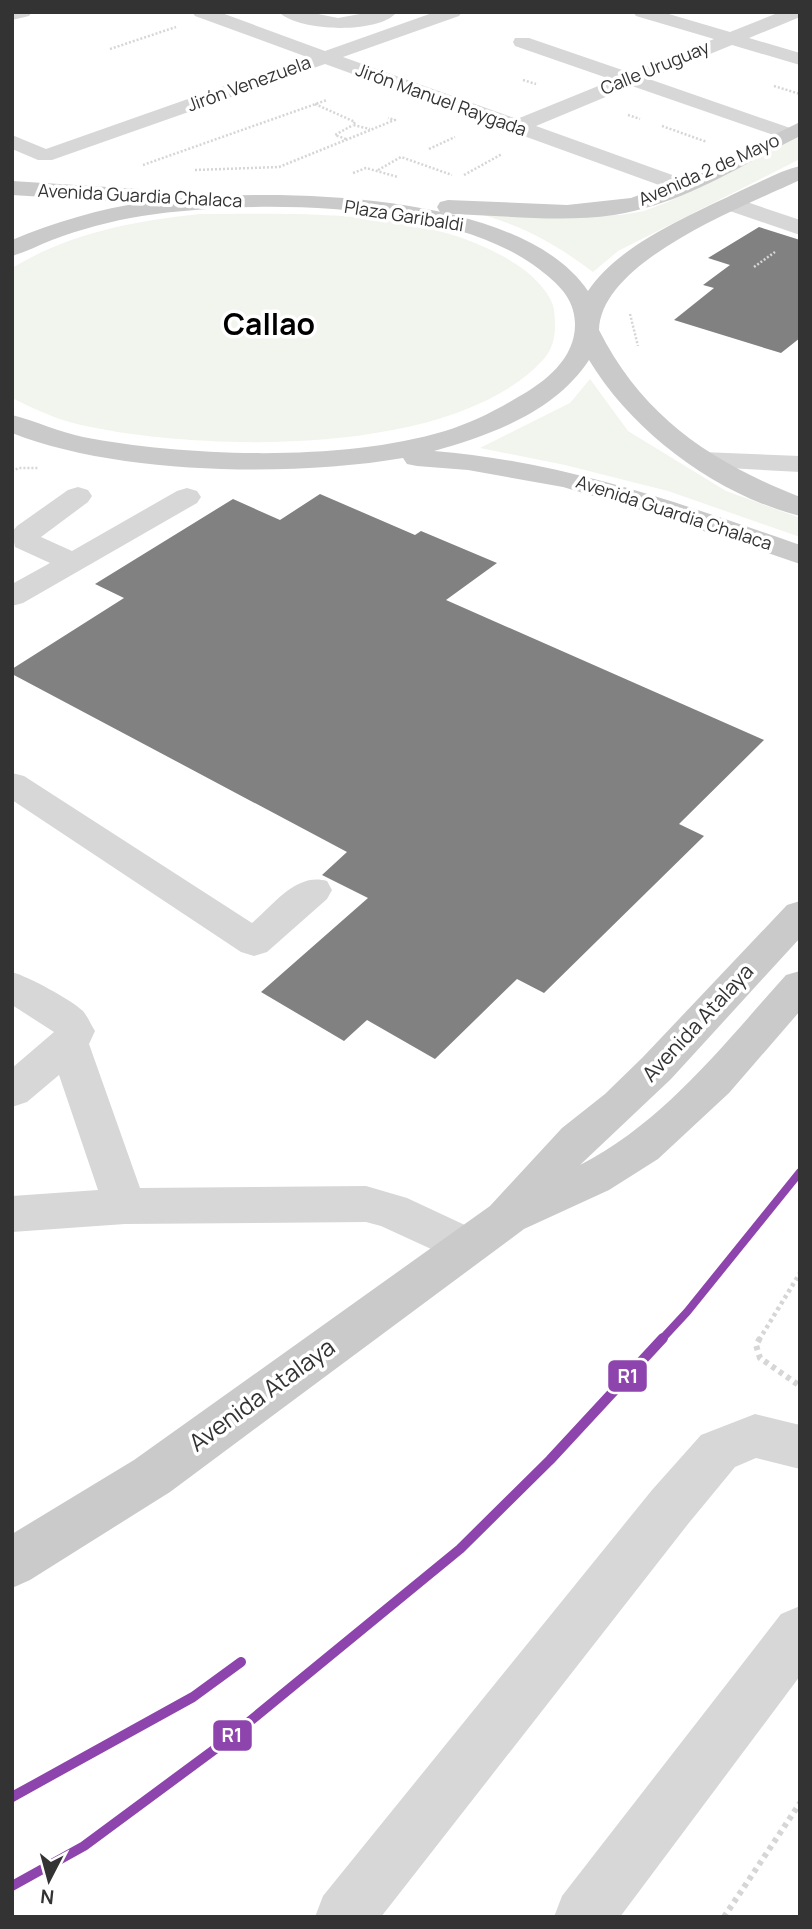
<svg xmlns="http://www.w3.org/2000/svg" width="812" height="1929" viewBox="0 0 812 1929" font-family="Manrope,sans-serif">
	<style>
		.green { fill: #f1f5ed }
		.building { fill: #818181 }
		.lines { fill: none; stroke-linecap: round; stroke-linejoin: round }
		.path-far2 { stroke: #d6d6d6; stroke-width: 2.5; stroke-dasharray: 2 2; stroke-linecap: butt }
		.path-far1 { stroke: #d6d6d6; stroke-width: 4.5; stroke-dasharray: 3.5 3.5; stroke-linecap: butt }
		.path { stroke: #d6d6d6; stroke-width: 6; stroke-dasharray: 4.5 4.5; stroke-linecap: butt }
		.minor { fill: #d7d7d7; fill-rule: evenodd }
		.major { fill: #cacaca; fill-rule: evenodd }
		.rail-1-far1-casing { stroke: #fff; stroke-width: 13 }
		.rail-1-casing { stroke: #fff; stroke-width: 15 }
		.rail-1-far1 { stroke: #8e44ad; stroke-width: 8 }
		.rail-1 { stroke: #8e44ad; stroke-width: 10 }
		.labels { text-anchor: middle; stroke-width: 7; stroke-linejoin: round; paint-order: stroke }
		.far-street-label { font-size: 18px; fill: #333; stroke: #fff }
		.street-label { font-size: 21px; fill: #333; stroke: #fff }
		.near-street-label { font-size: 24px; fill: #333; stroke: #fff }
		.far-town-label { font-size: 30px; font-weight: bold; fill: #000; stroke: #fff }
		.line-badge { stroke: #fff; stroke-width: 2.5 }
		.badge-label { font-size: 19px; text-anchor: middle; font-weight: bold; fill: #fff }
	</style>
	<rect width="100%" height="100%" fill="#fff"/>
	<g class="green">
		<path d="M 800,135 L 800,159 L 618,251 L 593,272 C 555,243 515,222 468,211 L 590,216 L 621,215 L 644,211 L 668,202 Z"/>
		<path d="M 200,214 C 302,214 437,207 523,269 C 535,278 552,295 554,310 C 556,328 556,346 543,360 C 453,458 203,452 81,425 C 58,420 34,409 12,398 L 12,268 C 70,233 133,221 200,214 Z"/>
		<path d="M 590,379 L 628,431 L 726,491 L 800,518 L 800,537 L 668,491 L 565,465 L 480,448 L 570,403 Z"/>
	</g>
	<g class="building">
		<path d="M 759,227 L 800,240 L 800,338 L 781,353 L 674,320 L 714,288 L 703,285 L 730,265 L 708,258 Z"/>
		<path d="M 320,494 L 415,535 L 421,531 L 497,563 L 446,600 L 764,740 L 679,824 L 704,836 L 544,993 L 517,979 L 435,1059 L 367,1020 L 344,1041 L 261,992 L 368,898 L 322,875 L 347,852 L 12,674 L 12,669 L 124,598 L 95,584 L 233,499 L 280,520 Z"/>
	</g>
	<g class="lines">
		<g class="path-far2">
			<path d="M 110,49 L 176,27"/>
			<path d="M 523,80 L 536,84"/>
			<path d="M 774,86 L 800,94"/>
			<path d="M 315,104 L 355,122 L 353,125 L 370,129"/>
			<path d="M 628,115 L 640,119"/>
			<path d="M 662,126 L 707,142"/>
			<path d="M 346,139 L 335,135 L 353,125"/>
			<path d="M 429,149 L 455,137"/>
			<path d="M 143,165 L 327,100"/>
			<path d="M 195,170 L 279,167 L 395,120 L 388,118"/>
			<path d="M 378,170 L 401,157 L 452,175"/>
			<path d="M 353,173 L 366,168 L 398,177"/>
			<path d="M 464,175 L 502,154"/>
			<path d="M 754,267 L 775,252"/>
			<path d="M 630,314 L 638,346"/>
			<path d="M 12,471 L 19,468 L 38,468"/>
		</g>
		<path class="path-far1" d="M 759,1340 L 800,1273"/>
		<g class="path">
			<path d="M 760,1338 L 756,1345 L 760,1358 L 800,1386"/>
			<path d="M 724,1917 L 800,1803"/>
		</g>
		<g class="minor">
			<path d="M 12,12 L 32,12 L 29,16 L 12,20 Z"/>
			<path d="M 192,12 L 219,12 L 325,51 L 435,12 L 462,12 L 459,16 L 343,57 L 517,119 L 613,80 L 515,46 L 513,42 L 515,38 L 529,38 L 631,73 L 714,39 L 636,16 L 633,12 L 662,12 L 730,32 L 780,12 L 800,12 L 800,17 L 749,38 L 800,53 L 800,65 L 732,45 L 649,79 L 796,130 L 799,134 L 796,138 L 782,138 L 632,86 L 536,126 L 689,181 L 692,186 L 689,191 L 681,193 L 325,64 L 52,160 L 38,160 L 12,149 L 12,135 L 46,149 L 307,57 L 195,16 Z"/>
			<path d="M 279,12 L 308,12 L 338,18 L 371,12 L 396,13 C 378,34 298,32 279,12 Z"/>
			<path d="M 732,197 L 800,220 L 800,235 L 724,209 L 721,204 L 724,199 Z"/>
			<path d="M 702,452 L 800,456 L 800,472 L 692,466 L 688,460 L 692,454 Z"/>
			<path d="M 78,487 L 88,490 L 92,496 L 88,502 L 41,537 L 72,551 L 177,491 L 187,488 L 197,491 L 201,497 L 197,503 L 23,603 L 12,606 L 12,584 L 50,563 L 15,547 L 12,532 L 17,526 L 68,490 Z"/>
			<path d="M 12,773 L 24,776 L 252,923 C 274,904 297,872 327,881 L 332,890 L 327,899 L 267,952 L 254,956 L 241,952 L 12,800 Z"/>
			<path d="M 12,972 C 29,977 70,999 83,1011 C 88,1017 91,1025 95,1031 L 89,1044 L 140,1188 L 366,1186 L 407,1198 L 482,1233 L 488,1246 L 482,1259 L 466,1265 L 381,1226 L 366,1222 L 125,1224 L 12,1232 L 12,1196 L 98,1190 L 59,1075 L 27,1102 L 12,1107 L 12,1068 L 54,1032 L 12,1005 Z"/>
			<path d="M 755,1414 L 800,1425 L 800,1469 L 756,1458 L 735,1467 L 688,1524 L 381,1917 L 315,1917 L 323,1896 L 652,1490 L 701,1435 Z"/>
			<path d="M 800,1606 L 800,1676 L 620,1917 L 554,1917 L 562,1896 L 781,1614 Z"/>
		</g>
		<g class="major">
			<path d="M 800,122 L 800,136 C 740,166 681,205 614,215 C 559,223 503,215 448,214 L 440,212 L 437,207 L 440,202 L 448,200 L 567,205 L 631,198 L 690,176 Z"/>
			<path d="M 800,166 L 800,180 C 745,206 601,260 599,330 C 643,417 711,462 800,497 L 800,516 C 717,495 633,433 589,360 C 555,412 491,435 434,451 C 561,461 680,503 800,545 L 800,564 L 648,512 L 563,487 L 468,470 L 417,466 L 407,464 L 403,458 C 292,477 118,475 12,433 L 12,415 C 36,421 59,432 83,437 C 188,457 342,462 445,431 C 471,423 495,411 518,397 C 545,382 576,358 575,323 C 574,297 557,283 539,269 C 449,200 250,199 142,216 C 111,221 81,229 52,240 C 39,245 26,252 12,256 L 12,240 C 54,222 100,209 145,202 C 257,187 518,187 588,291 C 619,244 691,215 740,191 C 759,183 779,171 800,166 Z"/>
			<path d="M 12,181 L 139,189 L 147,191 L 150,196 L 147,201 L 139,203 L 12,195 Z"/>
			<path d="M 800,901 L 800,938 L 671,1079 L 580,1165 C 664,1122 724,1044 786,975 L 800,971 L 800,1011 L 729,1093 L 658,1159 L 609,1190 L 524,1229 L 170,1492 L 30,1580 L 12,1588 L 12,1534 L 134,1460 L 490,1206 L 562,1128 L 605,1094 L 643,1057 L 787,905 Z"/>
		</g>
		<g class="rail-1-far1-casing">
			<path id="rail-1-far1" d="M 661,1340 L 687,1312 L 800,1172"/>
		</g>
		<g class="rail-1-casing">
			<g id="rail-1">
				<path d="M 12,1797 L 193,1697 L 241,1662"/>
				<path d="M 12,1886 L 84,1846 L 222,1744 L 460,1549 L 550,1460 L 663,1338"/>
			</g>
		</g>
		<use href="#rail-1-far1" class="rail-1-far1"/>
		<use href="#rail-1" class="rail-1"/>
	</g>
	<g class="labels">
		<g class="far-street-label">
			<text transform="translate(655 68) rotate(-22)" y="6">Calle Uruguay</text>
			<text transform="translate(249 84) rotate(-20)" y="6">Jirón Venezuela</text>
			<text transform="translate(441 100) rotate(20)" y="6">Jirón Manuel Raygada</text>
			<text transform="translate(709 170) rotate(-24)" y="6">Avenida 2 de Mayo</text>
			<text transform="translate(140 196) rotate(3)" y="6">Avenida Guardia Chalaca</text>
			<text transform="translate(404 216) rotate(9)" y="6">Plaza Garibaldi</text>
			<text transform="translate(674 513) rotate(18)" y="6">Avenida Guardia Chalaca</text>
		</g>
		<g class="street-label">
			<text transform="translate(698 1023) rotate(-47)" y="7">Avenida Atalaya</text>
		</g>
		<g class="near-street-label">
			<text transform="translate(262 1395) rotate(-36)" y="8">Avenida Atalaya</text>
		</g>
		<g class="far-town-label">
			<text x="269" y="335">Callao</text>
		</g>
	</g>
	<g class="line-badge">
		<rect x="607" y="1359" width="41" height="34" rx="7" fill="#8e44ad"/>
		<rect x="212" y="1719" width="41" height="33" rx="7" fill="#8e44ad"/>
	</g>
	<g class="badge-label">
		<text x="628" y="1383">R1</text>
		<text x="232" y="1742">R1</text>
	</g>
	<rect width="812" height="1929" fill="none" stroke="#333333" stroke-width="28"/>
	<g transform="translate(49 1880) rotate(186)" stroke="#ffffff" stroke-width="5" paint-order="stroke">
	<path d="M0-5L12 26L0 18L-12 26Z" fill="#333333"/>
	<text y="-10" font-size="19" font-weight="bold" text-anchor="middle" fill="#333333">N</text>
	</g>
</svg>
